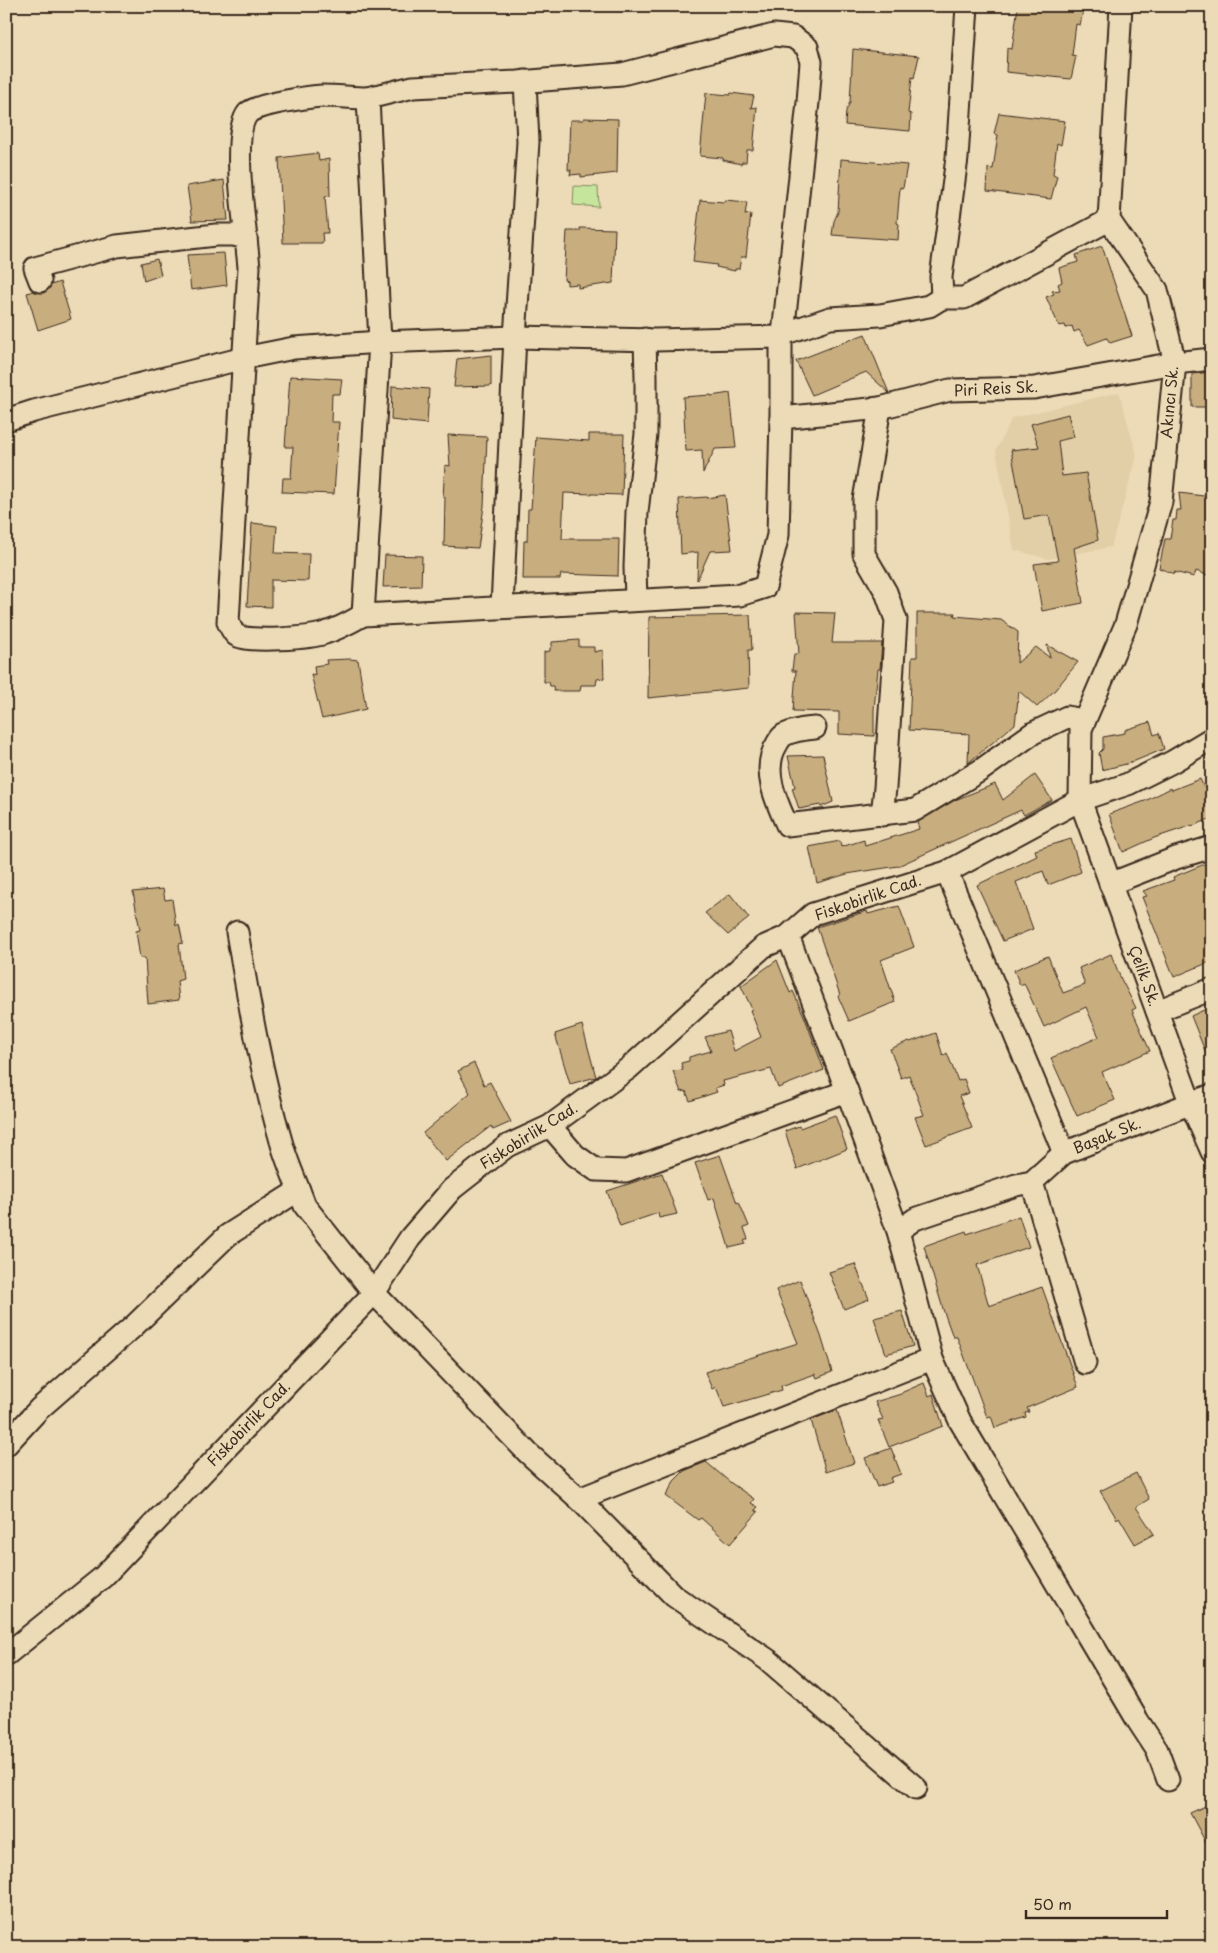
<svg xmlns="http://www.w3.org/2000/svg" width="1218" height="1953" viewBox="0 0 1218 1953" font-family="'Playpen Sans',sans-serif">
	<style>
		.built { fill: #e2cea7 }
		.green { fill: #c5e59d; stroke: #80885e }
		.building { fill: #c8ae7f; stroke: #3b2a1e }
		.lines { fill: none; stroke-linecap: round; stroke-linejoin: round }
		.street-casing { stroke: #3b2a1e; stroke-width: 25 }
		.street { stroke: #eddbb8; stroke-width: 21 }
		.labels { text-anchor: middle; stroke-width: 4; stroke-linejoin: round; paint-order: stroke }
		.street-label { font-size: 15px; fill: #3b2a1e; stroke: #eddbb8 }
	</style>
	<rect width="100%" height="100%" fill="#eddbb8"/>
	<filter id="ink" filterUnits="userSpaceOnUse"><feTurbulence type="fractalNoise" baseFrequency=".02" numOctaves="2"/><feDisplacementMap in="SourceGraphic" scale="10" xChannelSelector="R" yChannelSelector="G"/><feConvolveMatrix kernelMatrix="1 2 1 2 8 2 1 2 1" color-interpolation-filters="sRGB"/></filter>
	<g filter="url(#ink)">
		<path class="built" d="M 1119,392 L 1137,456 L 1111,547 L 1049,559 L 1014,550 L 996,450 L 1012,418 Z"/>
		<path class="green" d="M 574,186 L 598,187 L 599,207 L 573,205 Z"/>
		<g class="building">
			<path d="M 1018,6 L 1084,6 L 1080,25 L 1076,24 L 1072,55 L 1076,56 L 1071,79 L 1006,72 L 1007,48 L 1012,49 Z"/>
			<path d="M 853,49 L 919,56 L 914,78 L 912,77 L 908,113 L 911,114 L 910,131 L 845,125 L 846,111 L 850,102 Z"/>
			<path d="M 706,93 L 730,95 L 731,93 L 754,96 L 751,108 L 757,107 L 753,150 L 747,150 L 746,162 L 742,162 L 741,164 L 723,160 L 723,158 L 700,156 Z"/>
			<path d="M 999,113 L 1065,121 L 1061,145 L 1057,143 L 1053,174 L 1057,176 L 1051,199 L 987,191 L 988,168 L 993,169 L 998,135 L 994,134 Z"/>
			<path d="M 583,118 L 618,119 L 617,173 L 581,177 L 581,174 L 570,175 L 571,170 L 568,170 L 570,120 L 584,120 Z"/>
			<path d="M 318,153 L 319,161 L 329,159 L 330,196 L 325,197 L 328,233 L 322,233 L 323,243 L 283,243 L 279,158 Z"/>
			<path d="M 841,159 L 907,165 L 903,188 L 900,187 L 897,223 L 899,224 L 898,240 L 832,235 L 834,221 L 838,212 Z"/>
			<path d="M 224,180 L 228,220 L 192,221 L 187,186 Z"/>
			<path d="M 700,200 L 724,202 L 725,200 L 747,202 L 745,215 L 751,214 L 746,257 L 741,257 L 739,269 L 735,269 L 735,271 L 716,267 L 717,265 L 693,262 Z"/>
			<path d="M 580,228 L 615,229 L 613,283 L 578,288 L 578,284 L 567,285 L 567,281 L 564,280 L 567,231 L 580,231 Z"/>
			<path d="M 1102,246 L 1132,336 L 1110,343 L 1107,338 L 1088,345 L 1079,330 L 1074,332 L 1072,326 L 1066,328 L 1065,325 L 1059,326 L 1046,297 L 1054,294 L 1052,291 L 1060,290 L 1058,284 L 1062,282 L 1059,268 L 1078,262 L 1076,255 Z"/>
			<path d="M 224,253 L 227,285 L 191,290 L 187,255 Z"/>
			<path d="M 157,259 L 161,275 L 144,281 L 141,263 Z"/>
			<path d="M 60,282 L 71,319 L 38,330 L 27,293 L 33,291 L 44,293 L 51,285 Z"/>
			<path d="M 865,334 L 889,393 L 866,372 L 812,395 L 796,361 Z"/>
			<path d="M 491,355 L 491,386 L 454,387 L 457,359 Z"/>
			<path d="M 1212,372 L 1212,407 L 1192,407 L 1192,374 Z"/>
			<path d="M 290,376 L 342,379 L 340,394 L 332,394 L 331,422 L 339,422 L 334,494 L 282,492 L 283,478 L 291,478 L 293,447 L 285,447 Z"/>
			<path d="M 392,386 L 429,389 L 427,424 L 391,420 Z"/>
			<path d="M 730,393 L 736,448 L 715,449 L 703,473 L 702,450 L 686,451 L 683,397 L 711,395 L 711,396 Z"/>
			<path d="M 1068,414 L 1074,437 L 1058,441 L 1062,476 L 1086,473 L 1098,540 L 1074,548 L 1083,603 L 1042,611 L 1034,564 L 1058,561 L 1049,515 L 1024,519 L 1011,450 L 1039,447 L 1031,424 Z"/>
			<path d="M 589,434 L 624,434 L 622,495 L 564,493 L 562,539 L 619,539 L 618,576 L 561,574 L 560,579 L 523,579 L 524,541 L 527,541 L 528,509 L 531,509 L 536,437 L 589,441 Z"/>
			<path d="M 448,435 L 487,437 L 484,506 L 478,548 L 444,546 L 445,497 L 443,497 L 445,465 L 450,466 Z"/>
			<path d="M 1179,493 L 1212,497 L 1212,577 L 1196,571 L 1194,577 L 1174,572 L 1174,574 L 1159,568 L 1165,539 L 1170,539 L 1173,520 L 1176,520 L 1177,510 L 1181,510 Z"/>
			<path d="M 725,495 L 732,550 L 710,551 L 697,580 L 698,552 L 681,554 L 679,499 L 707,497 L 707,498 Z"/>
			<path d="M 252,523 L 277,526 L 275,553 L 309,554 L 308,581 L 271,580 L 271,607 L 247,606 Z"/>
			<path d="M 385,555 L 422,556 L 421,586 L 383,587 Z"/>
			<path d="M 796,612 L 835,613 L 832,643 L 882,643 L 880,669 L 878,669 L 874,709 L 874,736 L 839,734 L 839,712 L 793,711 L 796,671 L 792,671 L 794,654 L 799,654 Z"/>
			<path d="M 917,613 L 955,613 L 954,616 L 1001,620 L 1018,632 L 1017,663 L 1036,647 L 1050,658 L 1047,645 L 1078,662 L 1055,690 L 1037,707 L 1019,691 L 1015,724 L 968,763 L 969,734 L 909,730 L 912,657 L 917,657 Z"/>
			<path d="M 750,615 L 752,650 L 748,650 L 749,688 L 648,698 L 649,617 Z"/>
			<path d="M 579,640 L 579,647 L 594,647 L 594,652 L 603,650 L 604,678 L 597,679 L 596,685 L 581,685 L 580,691 L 554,691 L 553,686 L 550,686 L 549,682 L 544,682 L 544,652 L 550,651 L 550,648 L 552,647 L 552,642 Z"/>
			<path d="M 350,659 L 358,660 L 366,709 L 322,719 L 311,674 L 315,675 L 314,666 L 327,664 L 326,660 Z"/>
			<path d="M 1150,722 L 1154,735 L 1159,733 L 1164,749 L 1130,763 L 1102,770 L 1099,753 L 1103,749 L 1103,737 L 1125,733 L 1125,730 Z"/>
			<path d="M 823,755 L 833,802 L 821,807 L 820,805 L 799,809 L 792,788 L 795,787 L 788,756 Z"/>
			<path d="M 1035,775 L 1052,800 L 1024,815 L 1021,810 L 898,866 L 847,874 L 817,883 L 809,847 L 840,841 L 841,847 L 864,840 L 865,846 L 919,829 L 917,822 L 955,800 L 995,784 L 1003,800 Z"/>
			<path d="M 1200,779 L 1212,804 L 1212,818 L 1193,826 L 1193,825 L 1154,838 L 1123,852 L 1109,814 L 1145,801 L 1171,788 L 1172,790 Z"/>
			<path d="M 1071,839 L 1081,872 L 1048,885 L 1043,871 L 1016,882 L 1033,929 L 1003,941 L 977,885 L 1037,856 L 1035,850 Z"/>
			<path d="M 1212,861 L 1212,961 L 1174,977 L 1142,897 L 1147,896 L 1143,891 L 1174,880 L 1173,877 Z"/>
			<path d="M 163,889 L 165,900 L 172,899 L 176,926 L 179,924 L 183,943 L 179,944 L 183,979 L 177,981 L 179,1000 L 148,1004 L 145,958 L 140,958 L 136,931 L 140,930 L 133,892 Z"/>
			<path d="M 730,894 L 749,918 L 728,935 L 705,913 Z"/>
			<path d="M 899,906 L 914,947 L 881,960 L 895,1002 L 849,1021 L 838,996 L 840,995 L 817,927 L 867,911 L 868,914 Z"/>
			<path d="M 1111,954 L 1121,979 L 1136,1008 L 1132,1010 L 1150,1051 L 1102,1072 L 1115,1100 L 1077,1116 L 1051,1058 L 1099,1037 L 1086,1007 L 1044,1027 L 1024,983 L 1020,985 L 1014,970 L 1048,956 L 1063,993 L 1085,985 L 1079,968 Z"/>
			<path d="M 777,960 L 790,993 L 793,991 L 805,1018 L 824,1070 L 778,1088 L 771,1069 L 723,1081 L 724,1085 L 715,1088 L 717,1092 L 690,1101 L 686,1091 L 681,1092 L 673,1071 L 683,1070 L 681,1063 L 689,1061 L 689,1057 L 711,1051 L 705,1037 L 728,1031 L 734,1051 L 761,1037 L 750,1010 L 752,1009 L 741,986 Z"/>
			<path d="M 1212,1006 L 1212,1066 L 1211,1066 L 1191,1016 Z"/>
			<path d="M 582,1025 L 596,1077 L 570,1084 L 555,1034 Z"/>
			<path d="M 936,1033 L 943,1056 L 947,1053 L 958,1081 L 964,1079 L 969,1093 L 959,1096 L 972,1128 L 926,1145 L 915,1117 L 924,1115 L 909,1075 L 901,1078 L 890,1049 L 909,1041 L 910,1042 Z"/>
			<path d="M 474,1063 L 484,1085 L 490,1082 L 511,1122 L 493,1130 L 491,1126 L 446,1161 L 423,1133 L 470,1093 L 458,1071 Z"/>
			<path d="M 835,1115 L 847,1149 L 797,1169 L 785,1131 L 799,1126 L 800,1128 Z"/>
			<path d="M 720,1155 L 737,1203 L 739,1202 L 749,1226 L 744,1228 L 748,1239 L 744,1241 L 746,1244 L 729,1248 L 714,1198 L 708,1200 L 695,1163 Z"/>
			<path d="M 662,1173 L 677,1214 L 659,1218 L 658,1213 L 620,1226 L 607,1191 Z"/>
			<path d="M 1019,1216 L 1029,1247 L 977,1265 L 989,1306 L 1042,1287 L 1078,1387 L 1027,1408 L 1029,1412 L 1025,1413 L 1026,1417 L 995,1428 L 991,1416 L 987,1417 L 957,1337 L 953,1337 L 944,1312 L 924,1246 L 966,1231 L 967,1234 Z"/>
			<path d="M 855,1264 L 869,1299 L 844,1309 L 829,1272 Z"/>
			<path d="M 800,1280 L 821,1336 L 832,1372 L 817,1378 L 815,1374 L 781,1386 L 782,1390 L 724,1407 L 716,1387 L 712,1389 L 705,1372 L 798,1343 L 776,1290 Z"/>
			<path d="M 902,1311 L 913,1346 L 886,1354 L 874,1318 Z"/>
			<path d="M 924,1383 L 929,1396 L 933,1394 L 943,1426 L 889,1447 L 878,1420 L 883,1419 L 875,1402 L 901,1394 L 903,1392 Z"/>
			<path d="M 837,1410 L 854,1463 L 826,1472 L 811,1420 Z"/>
			<path d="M 891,1448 L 901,1474 L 890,1478 L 892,1482 L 877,1487 L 865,1458 Z"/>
			<path d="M 706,1462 L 731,1483 L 754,1499 L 751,1503 L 758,1507 L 755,1510 L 758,1512 L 730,1544 L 701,1518 L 698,1520 L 666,1496 L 674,1481 L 684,1471 Z"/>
			<path d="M 1136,1473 L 1149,1499 L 1136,1507 L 1154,1534 L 1135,1544 L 1119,1517 L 1117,1519 L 1100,1491 Z"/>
			<path d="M 1212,1803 L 1212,1854 L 1190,1813 Z"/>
		</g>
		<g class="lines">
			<g class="street-casing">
				<g id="street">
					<path d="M 1121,6 L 1109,220 L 1157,290 L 1175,363 L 1161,502 L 1126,624 L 1081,729 L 1080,800 L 1190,1102 L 1212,1152"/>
					<path d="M 246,238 C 243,212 232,131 248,113 C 257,104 309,97 322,96 C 338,96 353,98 368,98"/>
					<path d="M 40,281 L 35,268 L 117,246 L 216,235 L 234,235 L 246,238 L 249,267 L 228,622 C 230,626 233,633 236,635 C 248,643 311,638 325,633 C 338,629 351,622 363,615"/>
					<path d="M 942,298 L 941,277 L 957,158 L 967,6"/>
					<path d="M 781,337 L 781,418 L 778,535 L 765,587 L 740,595 L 363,615 L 380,342 L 368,98 L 413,87 L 518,82 L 622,74 L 774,35 L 793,37 L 807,47 L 811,62 L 808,102 L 783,334"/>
					<path d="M 880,408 L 864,500 L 864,554 L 886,592 L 896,620 L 885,788 L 882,815"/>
					<path d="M 781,418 L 880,408 L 950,390 L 1034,388 L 1175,363 L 1212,359"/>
					<path d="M 6,420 L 34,411 L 244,358 L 294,348 L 380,342 L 515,337 L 655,340 L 781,337 L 783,334 L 830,318 L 880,315 L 929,306 L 942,298 L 964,298 L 1109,220"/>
					<path d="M 636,600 L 635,567 L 637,512 L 646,434 L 646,378 L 645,339"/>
					<path d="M 502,607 L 515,337 L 528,142 L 525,81"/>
					<path d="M 815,728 C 804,729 794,730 784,735 C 781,737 779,740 777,744 C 761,769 776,801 787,825 L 915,810 L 981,770 L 1033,733 L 1067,717 L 1085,720"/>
					<path d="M 947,872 L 1064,1153"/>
					<path d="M 1110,884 L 1176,858 L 1212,847"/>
					<path d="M 237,932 C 249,1002 261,1073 281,1141 C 287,1163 297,1184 305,1206 L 374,1293 L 528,1453 L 579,1499 L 674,1596 L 768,1660 L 916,1788"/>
					<path d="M 788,936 L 847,1091 L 898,1231 L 932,1359 L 960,1421 L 1138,1721 L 1157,1750 L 1168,1780"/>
					<path d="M 1157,1011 L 1212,989"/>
					<path d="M 550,1126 L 575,1155 L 596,1170 L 626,1171 L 847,1091"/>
					<path d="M 1032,1182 L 1085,1363"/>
					<path d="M 898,1231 L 915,1219 L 1016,1185 L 1032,1182 L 1064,1153 L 1212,1095"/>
					<path d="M 6,1445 L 39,1409 L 134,1326 L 228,1235 L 299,1190"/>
					<path d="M 579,1499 L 932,1359"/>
					<path d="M 6,1655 L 103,1577 L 374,1293 L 410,1238 L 452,1189 L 507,1146 L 550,1126 L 629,1068 L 763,947 L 788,936 L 813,914 L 947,872 L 1080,800 L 1128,784 L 1172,762 L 1212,738"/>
				</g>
			</g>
			<use href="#street" class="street"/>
		</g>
	</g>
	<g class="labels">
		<g class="street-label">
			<text transform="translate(996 389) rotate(-3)" y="5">Piri Reis Sk.</text>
			<text transform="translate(1170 402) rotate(-85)" y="5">Akıncı Sk.</text>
			<text transform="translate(868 898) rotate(-19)" y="5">Fiskobirlik Cad.</text>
			<text transform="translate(1144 976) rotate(70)" y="5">Çelik Sk.</text>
			<text transform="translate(529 1136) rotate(-32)" y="5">Fiskobirlik Cad.</text>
			<text transform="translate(1107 1136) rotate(-22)" y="5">Başak Sk.</text>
			<text transform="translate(249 1424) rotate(-46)" y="5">Fiskobirlik Cad.</text>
		</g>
	</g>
	<rect width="1218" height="1953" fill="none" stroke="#eddbb8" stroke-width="25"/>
	<rect x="12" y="12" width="1193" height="1928" fill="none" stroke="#3b2a1e" stroke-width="2" filter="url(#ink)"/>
	<path d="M1026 1910v8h141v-8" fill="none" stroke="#3b2a1e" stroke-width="2.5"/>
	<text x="1033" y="1910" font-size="15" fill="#3b2a1e" stroke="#eddbb8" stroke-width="4" paint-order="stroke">50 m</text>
</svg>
